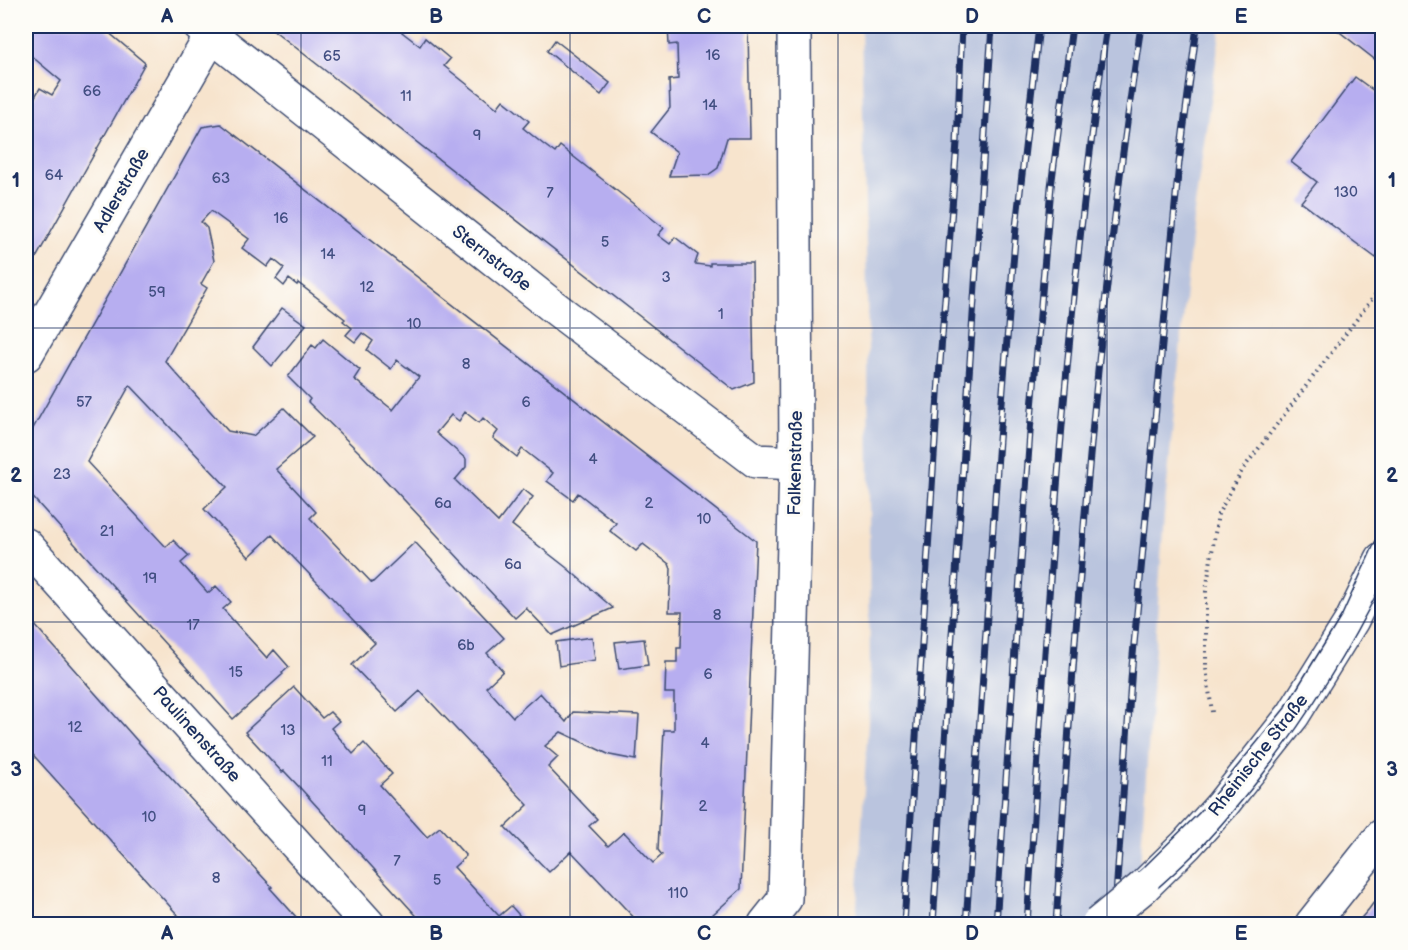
<svg xmlns="http://www.w3.org/2000/svg" width="1408" height="950" viewBox="0 0 1408 950" font-family="'Balsamiq Sans',sans-serif">
	<style>
		.industrial { fill: #bac4de }
		.building { fill: #b7aef0; fill-rule: evenodd }
		.lines { fill: none; stroke-linecap: round; stroke-linejoin: round }
		.minor-casing { stroke: #3c4a6f; stroke-width: 36 }
		.major-casing { stroke: #3c4a6f; stroke-width: 36 }
		.path { stroke: #3c4a6f; stroke-width: 4; stroke-dasharray: 1.5 4.5; stroke-linecap: butt }
		.minor { stroke: #fff; stroke-width: 33 }
		.major { stroke: #fff; stroke-width: 33 }
		.tram { stroke: #1b2f5e; stroke-width: 1.5 }
		.rail-casing { stroke: #1b2f5e; stroke-width: 7 }
		.rail { stroke: #fdfcf7; stroke-width: 4.5; stroke-dasharray: 14; stroke-linecap: butt }
		.major-bridge-casing { stroke: #3c4a6f; stroke-width: 36; stroke-linecap: butt }
		.major-bridge { stroke: #fff; stroke-width: 33 }
		.grid { fill: none; stroke: #1b2f5e; stroke-width: 1.5; stroke-opacity: 0.55 }
		.labels { text-anchor: middle; stroke-width: 6; stroke-linejoin: round; paint-order: stroke }
		.number-label { font-size: 15px; fill: #424f82 }
		.street-label { font-size: 18px; fill: #1b2f5e; stroke: #fdfcf7 }
		.neatline { fill: none; stroke: #1b2f5e; stroke-width: 2 }
		.grid-label { font-size: 20px; text-anchor: middle; font-weight: bold; fill: #1b2f5e }
	</style>
	<rect width="100%" height="100%" fill="#fdfcf7"/>
	<filter id="ink" filterUnits="userSpaceOnUse"><feTurbulence type="fractalNoise" baseFrequency=".0167" numOctaves="2"/><feDisplacementMap in="SourceGraphic" scale="12" xChannelSelector="R" yChannelSelector="G"/><feConvolveMatrix kernelMatrix="1 2 1 2 8 2 1 2 1" color-interpolation-filters="sRGB"/></filter>
	<filter id="wash" filterUnits="userSpaceOnUse"><feTurbulence type="fractalNoise" baseFrequency=".008" numOctaves="4" result="noise"/><feDisplacementMap in="SourceGraphic" scale="24" xChannelSelector="R" yChannelSelector="G"/><feGaussianBlur stdDeviation="1.35" result="paint"/><feColorMatrix in="noise" values="0 0 0 0 0 0 0 0 0 0 0 0 0 0 0 0 0 1.4 0 .05"/><feComposite in="paint" operator="in"/></filter>
	<g filter="url(#wash)">
		<rect width="100%" height="100%" fill="#f7e4cd"/>
		<path class="industrial" d="M 861,26 L 1221,26 L 1193,219 L 1164,515 L 1136,924 L 856,924 L 870,689 L 868,335 Z"/>
		<g id="blocks">
			<g class="building">
				<path d="M 26,26 L 101,26 L 145,63 L 26,276 L 26,112 L 40,88 L 52,95 L 61,81 L 30,55 L 26,56 Z"/>
				<path d="M 272,26 L 371,26 L 377,31 L 381,26 L 394,26 L 420,46 L 425,38 L 450,59 L 444,66 L 497,108 L 503,100 L 529,121 L 523,128 L 543,144 L 555,153 L 560,146 L 664,228 L 658,235 L 670,244 L 675,237 L 698,255 L 695,264 L 710,266 L 710,263 L 752,263 L 754,382 L 734,390 L 272,29 Z"/>
				<path d="M 668,26 L 748,26 L 750,138 L 727,138 L 718,168 L 708,175 L 669,176 L 677,152 L 651,132 L 670,108 L 669,80 L 678,79 L 677,44 L 669,45 Z"/>
				<path d="M 1338,26 L 1382,26 L 1382,65 L 1336,29 Z"/>
				<path d="M 555,40 L 610,83 L 601,95 L 547,51 Z"/>
				<path d="M 1355,77 L 1381,96 L 1382,94 L 1382,249 L 1376,258 L 1301,202 L 1317,182 L 1291,162 Z"/>
				<path d="M 221,124 L 756,541 L 741,889 L 702,924 L 640,924 L 571,851 L 549,872 L 505,827 L 528,805 L 420,691 L 397,712 L 352,665 L 375,643 L 272,535 L 249,557 L 204,509 L 227,487 L 130,385 L 87,462 L 166,547 L 173,540 L 189,556 L 181,563 L 208,593 L 216,586 L 231,602 L 223,609 L 238,626 L 267,658 L 274,650 L 289,667 L 282,673 L 283,674 L 233,719 L 26,490 L 26,441 L 202,127 ZM 211,211 L 249,239 L 242,248 L 267,267 L 273,259 L 284,268 L 276,279 L 284,286 L 289,279 L 297,285 L 298,283 L 345,319 L 343,321 L 352,328 L 346,335 L 355,342 L 362,333 L 373,341 L 367,350 L 391,369 L 397,360 L 419,377 L 393,410 L 354,379 L 360,370 L 323,339 L 316,348 L 312,345 L 288,377 L 310,399 L 308,402 L 360,453 L 515,618 L 526,608 L 552,635 L 613,608 L 567,568 L 512,525 L 533,497 L 523,489 L 498,522 L 455,480 L 466,467 L 466,459 L 436,433 L 451,415 L 459,421 L 465,412 L 479,423 L 483,418 L 498,431 L 493,438 L 517,457 L 522,449 L 525,451 L 553,473 L 547,481 L 573,500 L 578,493 L 616,523 L 610,531 L 636,551 L 643,544 L 669,564 L 671,569 L 669,612 L 682,612 L 681,648 L 677,648 L 677,662 L 666,662 L 665,693 L 674,693 L 674,730 L 664,730 L 658,850 L 662,855 L 653,863 L 624,832 L 608,846 L 589,826 L 597,819 L 548,767 L 558,757 L 545,746 L 561,732 L 610,755 L 636,760 L 639,715 L 573,712 L 566,722 L 540,693 L 513,717 L 486,687 L 503,671 L 487,653 L 504,638 L 415,542 L 372,583 L 310,518 L 316,512 L 276,469 L 313,437 L 284,408 L 253,436 L 228,431 L 165,361 L 207,288 L 201,284 L 214,261 L 207,228 L 201,222 Z"/>
				<path d="M 282,308 L 306,325 L 272,366 L 253,347 Z"/>
				<path d="M 26,615 L 140,744 L 272,887 L 270,888 L 297,918 L 289,924 L 186,924 L 26,747 Z"/>
				<path d="M 592,637 L 595,660 L 559,666 L 556,642 Z"/>
				<path d="M 644,639 L 648,665 L 619,669 L 615,642 Z"/>
				<path d="M 294,687 L 322,718 L 330,712 L 339,721 L 331,728 L 353,754 L 364,743 L 392,774 L 380,785 L 427,837 L 440,827 L 466,856 L 454,867 L 499,916 L 511,906 L 527,924 L 424,924 L 302,790 L 284,771 L 282,772 L 245,732 Z"/>
				<path d="M 1382,891 L 1382,924 L 1356,924 L 1369,909 Z"/>
			</g>
		</g>
	</g>
	<g filter="url(#ink)">
		<use href="#blocks" fill-opacity="0" stroke="#3c4a6f" stroke-width="1.5"/>
		<g class="lines">
			<g class="minor-casing">
				<g id="minor">
					<path d="M 200,26 L 555,308 L 756,461 L 796,463"/>
					<path d="M 26,355 L 217,26"/>
					<path d="M 26,545 L 368,924"/>
					<path d="M 765,924 L 785,899 L 796,463 L 794,26"/>
					<path d="M 1312,924 L 1382,836"/>
				</g>
			</g>
			<g class="major-casing">
				<path id="major" d="M 1142,888 L 1186,845 L 1222,805 L 1293,715 L 1352,620 L 1382,559"/>
			</g>
			<g class="path">
				<path d="M 1212,712 L 1206,668 L 1206,591 L 1218,514 L 1243,469 L 1382,286"/>
				<path d="M 1381,716 L 1382,717"/>
			</g>
			<use href="#minor" class="minor"/>
			<use href="#major" class="major"/>
			<g class="tram">
				<path d="M 1082,924 L 1143,868 L 1199,813 L 1285,708 L 1342,615 L 1382,527"/>
				<path d="M 1116,924 C 1144,900 1174,875 1200,848 C 1274,769 1334,680 1382,583"/>
			</g>
			<g class="rail-casing">
				<g id="rail">
					<path d="M 904,924 L 940,363 L 957,143 L 962,26"/>
					<path d="M 933,924 L 992,26"/>
					<path d="M 966,924 L 999,440 L 1016,227 L 1039,26"/>
					<path d="M 996,924 L 1030,432 L 1051,187 L 1072,26"/>
					<path d="M 1027,924 C 1047,625 1063,323 1107,26"/>
					<path d="M 1056,924 C 1075,624 1095,323 1141,26"/>
					<path d="M 1114,924 L 1132,666 L 1179,163 L 1197,26"/>
				</g>
			</g>
			<use href="#rail" class="rail"/>
			<g class="major-bridge-casing">
				<path id="major-bridge" d="M 1098,924 L 1142,888"/>
			</g>
			<use href="#major-bridge" class="major-bridge"/>
		</g>
	</g>
	<path class="grid" d="M 301,26 L 301,924M 570,26 L 570,924M 838,26 L 838,924M 1107,26 L 1107,924M 26,328 L 1382,328M 26,622 L 1382,622"/>
	<g class="labels">
		<g class="number-label">
			<text x="713" y="60">16</text>
			<text x="332" y="61">65</text>
			<text x="92" y="96">66</text>
			<text x="406" y="101">11</text>
			<text x="710" y="110">14</text>
			<text x="477" y="140">9</text>
			<text x="54" y="180">64</text>
			<text x="221" y="183">63</text>
			<text x="1346" y="197">130</text>
			<text x="550" y="198">7</text>
			<text x="281" y="223">16</text>
			<text x="605" y="247">5</text>
			<text x="328" y="259">14</text>
			<text x="666" y="282">3</text>
			<text x="367" y="292">12</text>
			<text x="157" y="297">59</text>
			<text x="721" y="319">1</text>
			<text x="414" y="329">10</text>
			<text x="466" y="369">8</text>
			<text x="84" y="407">57</text>
			<text x="526" y="407">6</text>
			<text x="593" y="464">4</text>
			<text x="62" y="479">23</text>
			<text x="443" y="508">6a</text>
			<text x="649" y="508">2</text>
			<text x="704" y="524">10</text>
			<text x="107" y="536">21</text>
			<text x="513" y="569">6a</text>
			<text x="150" y="583">19</text>
			<text x="717" y="620">8</text>
			<text x="193" y="630">17</text>
			<text x="466" y="650">6b</text>
			<text x="236" y="677">15</text>
			<text x="708" y="679">6</text>
			<text x="75" y="732">12</text>
			<text x="288" y="735">13</text>
			<text x="705" y="748">4</text>
			<text x="327" y="766">11</text>
			<text x="703" y="811">2</text>
			<text x="362" y="815">9</text>
			<text x="149" y="822">10</text>
			<text x="397" y="866">7</text>
			<text x="216" y="883">8</text>
			<text x="437" y="885">5</text>
			<text x="678" y="898">110</text>
		</g>
		<g class="street-label">
			<text transform="translate(121 190) rotate(-60)" y="6">Adlerstraße</text>
			<text transform="translate(492 258) rotate(38)" y="6">Sternstraße</text>
			<text transform="translate(795 463) rotate(-89)" y="6">Falkenstraße</text>
			<text transform="translate(197 734) rotate(48)" y="6">Paulinenstraße</text>
			<text transform="translate(1258 755) rotate(-52)" y="6">Rheinische Straße</text>
		</g>
	</g>
	<rect width="1408" height="950" fill="none" stroke="#fdfcf7" stroke-width="66"/>
	<rect x="33" y="33" width="1342" height="884" class="neatline"/>
	<g class="grid-label">
		<text x="167" y="23">A</text>
		<text x="436" y="23">B</text>
		<text x="704" y="23">C</text>
		<text x="972" y="23">D</text>
		<text x="1241" y="23">E</text>
		<text x="16" y="187">1</text>
		<text x="1392" y="187">1</text>
		<text x="16" y="482">2</text>
		<text x="1392" y="482">2</text>
		<text x="16" y="776">3</text>
		<text x="1392" y="776">3</text>
		<text x="167" y="940">A</text>
		<text x="436" y="940">B</text>
		<text x="704" y="940">C</text>
		<text x="972" y="940">D</text>
		<text x="1241" y="940">E</text>
	</g>
</svg>
